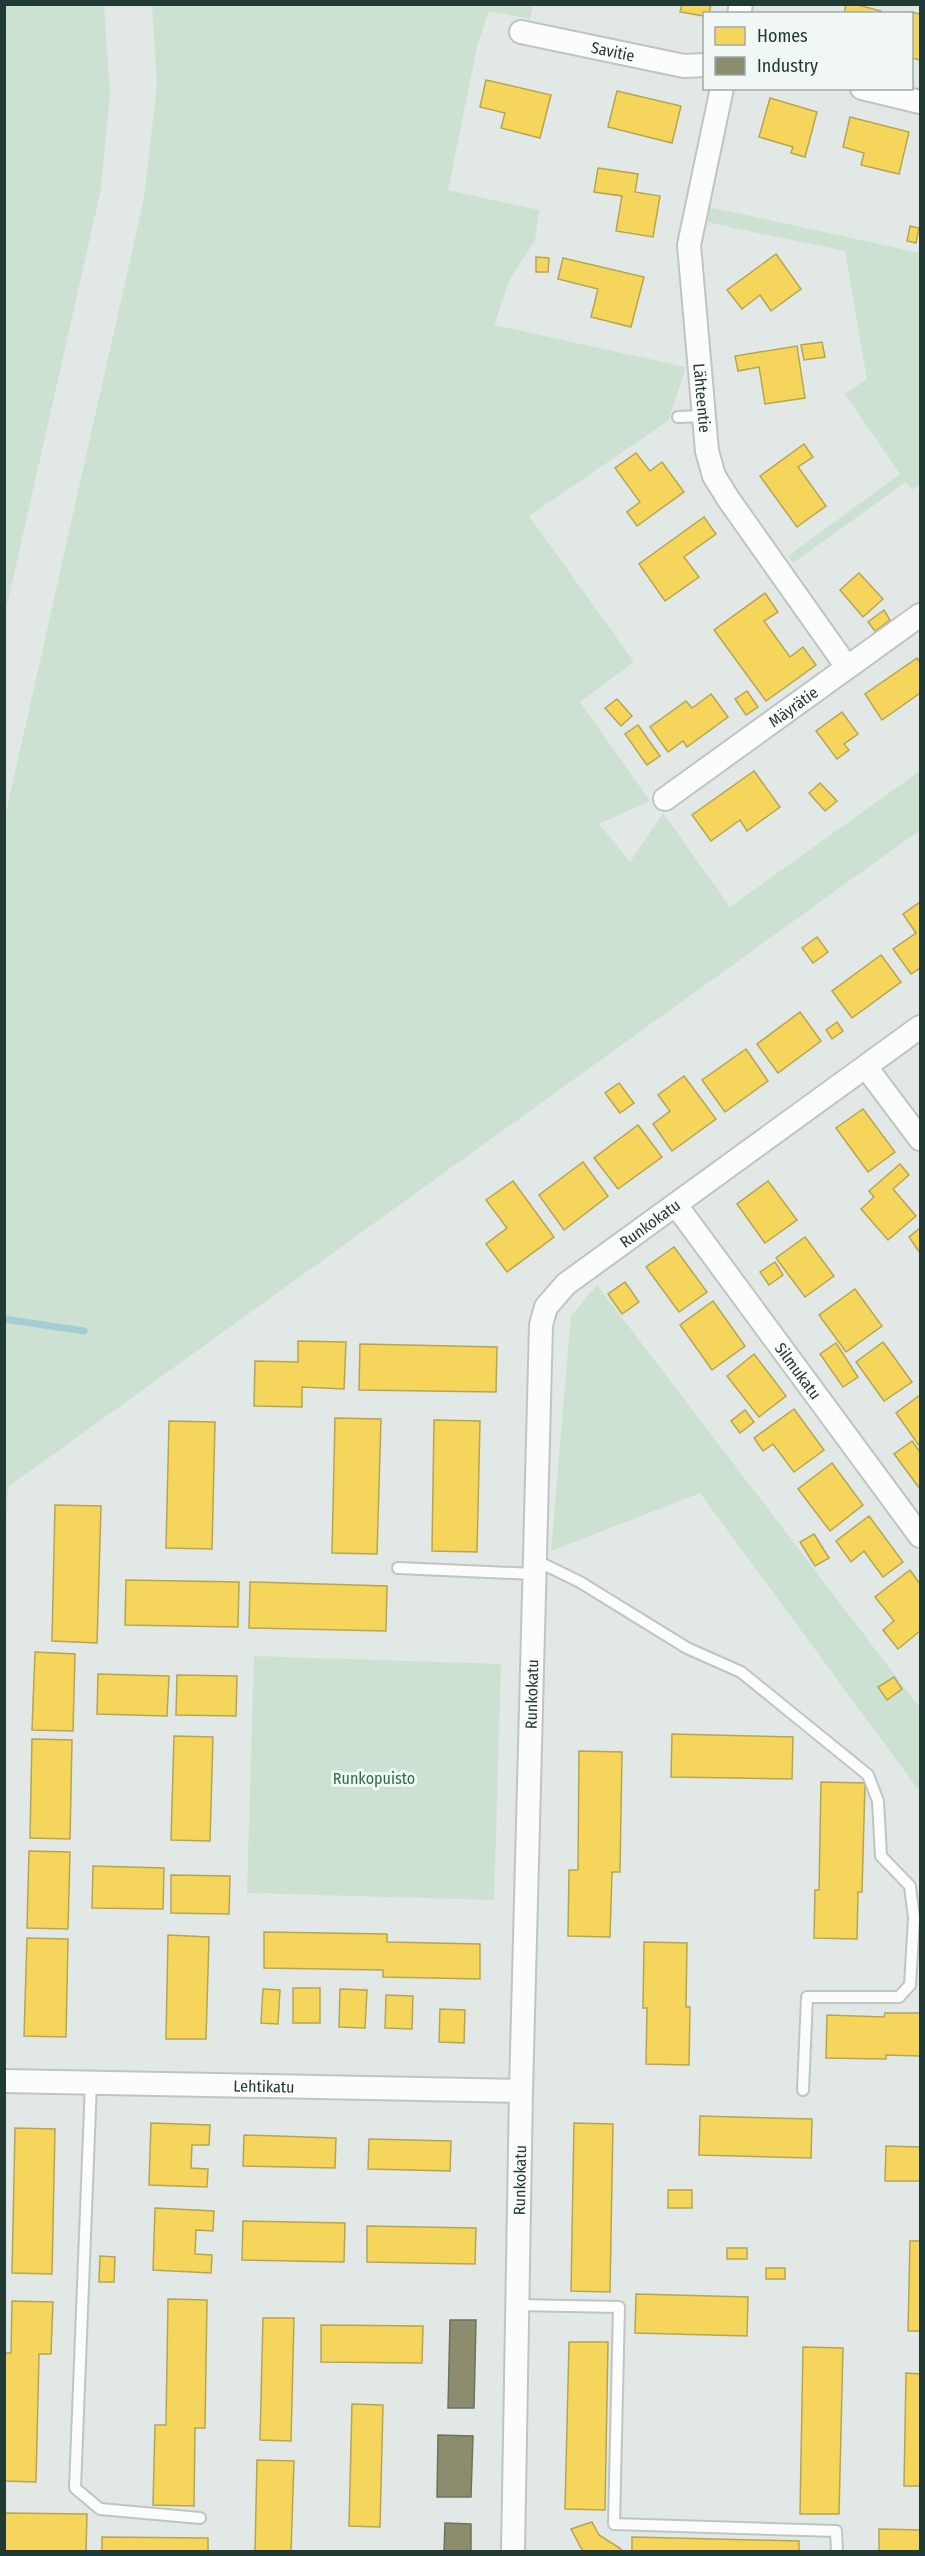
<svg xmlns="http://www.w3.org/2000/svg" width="925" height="2556" viewBox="0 0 925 2556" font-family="'Fira Sans Condensed',sans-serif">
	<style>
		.green { fill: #cce1d2 }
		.homes { fill: #f6d55c; stroke: #b6a650; stroke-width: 1.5 }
		.industry { fill: #8c8c6e; stroke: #6c735d; stroke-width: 1.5 }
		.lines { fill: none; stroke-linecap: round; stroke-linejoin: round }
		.stream { stroke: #a4cdd4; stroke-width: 7 }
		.service-casing { stroke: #bfc5c2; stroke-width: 14 }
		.minor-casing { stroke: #bfc5c2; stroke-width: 26 }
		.service { stroke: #fbfcfb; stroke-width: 10 }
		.minor { stroke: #fbfcfb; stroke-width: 22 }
		.labels { text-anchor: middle; stroke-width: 6; stroke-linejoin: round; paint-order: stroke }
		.street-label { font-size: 16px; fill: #223a34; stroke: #f0f7f4 }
		.park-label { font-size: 16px; fill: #2e6e48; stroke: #f0f7f4 }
	</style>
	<rect width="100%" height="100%" fill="#e2e8e5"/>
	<g class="green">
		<path d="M 5,4 L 104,5 L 110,94 L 101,189 L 5,614 Z"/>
		<path d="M 152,5 L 533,5 L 530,19 L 489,11 L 477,47 L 448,190 L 539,210 L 535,240 L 510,279 L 494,325 L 686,367 L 668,421 L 529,516 L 634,662 L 580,702 L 650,801 L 599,824 L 630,862 L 663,813 L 730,907 L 920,771 L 920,830 L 8,1487 L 5,1554 L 5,817 L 144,198 L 157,86 Z"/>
		<path d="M 709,207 L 920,253 L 920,484 L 912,490 L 906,482 L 793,563 L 788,556 L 900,474 L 845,394 L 867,379 L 845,251 L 705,222 Z"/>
		<path d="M 597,1285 L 920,1708 L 920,1792 L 700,1493 L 551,1551 L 571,1316 Z"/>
		<path d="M 254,1656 L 501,1664 L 494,1900 L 247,1893 Z"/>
	</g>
	<g class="homes">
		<path d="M 682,4 L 711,4 L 709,14 L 704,14 L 704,16 L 680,12 Z"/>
		<path d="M 846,4 L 854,4 L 881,11 L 881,14 L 844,14 Z"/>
		<path d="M 911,12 L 920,14 L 920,60 L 912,58 Z"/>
		<path d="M 486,80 L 551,95 L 540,138 L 501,128 L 505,113 L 480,107 Z"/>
		<path d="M 617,91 L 681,106 L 672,143 L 608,127 Z"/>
		<path d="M 770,98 L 817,112 L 805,157 L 791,153 L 793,147 L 759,137 Z"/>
		<path d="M 850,117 L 909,132 L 899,174 L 861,165 L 864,153 L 843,147 Z"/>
		<path d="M 598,168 L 638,174 L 635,192 L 660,196 L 653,237 L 616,231 L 622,196 L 594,192 Z"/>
		<path d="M 910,226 L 919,228 L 916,243 L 907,241 Z"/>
		<path d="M 776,254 L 801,289 L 771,311 L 760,295 L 742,309 L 727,290 Z"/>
		<path d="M 536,257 L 549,258 L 548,272 L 536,272 Z"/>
		<path d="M 563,258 L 644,277 L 631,327 L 591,317 L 598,289 L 558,279 Z"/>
		<path d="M 822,342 L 825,357 L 804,360 L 801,345 Z"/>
		<path d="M 797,346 L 805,398 L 765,404 L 759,367 L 738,371 L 735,356 Z"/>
		<path d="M 804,444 L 813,457 L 798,467 L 826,506 L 797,527 L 760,476 Z"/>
		<path d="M 636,453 L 650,471 L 662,462 L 684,492 L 637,526 L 627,512 L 640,502 L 615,468 Z"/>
		<path d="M 704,517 L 716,534 L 684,557 L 699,577 L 665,601 L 639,564 Z"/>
		<path d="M 859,573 L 883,599 L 863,617 L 840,590 Z"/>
		<path d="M 765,593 L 778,612 L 764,621 L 790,657 L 803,647 L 816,665 L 766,701 L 714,630 Z"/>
		<path d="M 884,610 L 890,620 L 875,631 L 868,622 Z"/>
		<path d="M 917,658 L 920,663 L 920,693 L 882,720 L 865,694 Z"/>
		<path d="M 747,691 L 758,707 L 746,715 L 735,699 Z"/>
		<path d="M 711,694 L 728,717 L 687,747 L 683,741 L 668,752 L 650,727 L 686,701 L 692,708 Z"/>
		<path d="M 617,699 L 632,716 L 621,726 L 605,708 Z"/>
		<path d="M 842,712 L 858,734 L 844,744 L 849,750 L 837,759 L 816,731 Z"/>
		<path d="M 638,725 L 660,756 L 647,765 L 625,734 Z"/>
		<path d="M 754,771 L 780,807 L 747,831 L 740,820 L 711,841 L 692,815 Z"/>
		<path d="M 820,783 L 837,801 L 825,811 L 809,793 Z"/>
		<path d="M 920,902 L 920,968 L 911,974 L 893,949 L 916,933 L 903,914 Z"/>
		<path d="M 817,937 L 828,952 L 813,963 L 802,948 Z"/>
		<path d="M 881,955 L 901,982 L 852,1018 L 832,991 Z"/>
		<path d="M 800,1012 L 821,1041 L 778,1073 L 757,1044 Z"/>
		<path d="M 837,1022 L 843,1031 L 832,1039 L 826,1030 Z"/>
		<path d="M 746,1049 L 768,1081 L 725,1112 L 702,1080 Z"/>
		<path d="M 684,1076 L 716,1119 L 672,1151 L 653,1124 L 670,1111 L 658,1095 Z"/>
		<path d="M 619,1083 L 634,1103 L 620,1113 L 605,1093 Z"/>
		<path d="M 863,1109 L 895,1152 L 868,1172 L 836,1128 Z"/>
		<path d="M 638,1125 L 662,1157 L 618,1189 L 594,1158 Z"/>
		<path d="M 583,1162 L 608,1196 L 564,1230 L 539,1195 Z"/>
		<path d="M 900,1164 L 909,1175 L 893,1189 L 916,1216 L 888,1240 L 861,1209 L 874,1197 L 869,1191 Z"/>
		<path d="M 513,1181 L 554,1237 L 507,1272 L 486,1244 L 507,1228 L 486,1200 Z"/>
		<path d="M 768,1181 L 797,1220 L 765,1243 L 737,1204 Z"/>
		<path d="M 920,1228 L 920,1253 L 909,1237 Z"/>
		<path d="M 805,1237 L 834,1276 L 805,1297 L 776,1258 Z"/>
		<path d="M 674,1247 L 707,1292 L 679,1312 L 646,1267 Z"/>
		<path d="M 775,1262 L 783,1275 L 769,1285 L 760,1272 Z"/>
		<path d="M 625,1282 L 639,1302 L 622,1314 L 608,1294 Z"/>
		<path d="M 855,1289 L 882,1326 L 846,1352 L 819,1315 Z"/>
		<path d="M 713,1301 L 745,1346 L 712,1370 L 680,1325 Z"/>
		<path d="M 298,1341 L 346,1342 L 344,1389 L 302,1387 L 302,1407 L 254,1406 L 255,1361 L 298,1362 Z"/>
		<path d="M 883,1342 L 912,1382 L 884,1401 L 856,1362 Z"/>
		<path d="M 836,1343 L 858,1377 L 843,1387 L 820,1354 Z"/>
		<path d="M 360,1344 L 497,1347 L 496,1392 L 359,1390 Z"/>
		<path d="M 754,1354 L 786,1396 L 759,1417 L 727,1376 Z"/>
		<path d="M 920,1395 L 920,1447 L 896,1413 Z"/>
		<path d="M 794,1409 L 824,1450 L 794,1472 L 773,1444 L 763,1451 L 754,1438 Z"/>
		<path d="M 745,1410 L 754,1422 L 740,1433 L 731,1421 Z"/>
		<path d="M 335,1418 L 381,1419 L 377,1554 L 332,1553 Z"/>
		<path d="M 434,1420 L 480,1421 L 477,1552 L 432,1551 Z"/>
		<path d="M 169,1421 L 215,1422 L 212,1549 L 166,1548 Z"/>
		<path d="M 912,1441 L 920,1452 L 920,1489 L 894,1454 Z"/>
		<path d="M 832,1463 L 863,1505 L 830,1531 L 798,1489 Z"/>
		<path d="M 55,1505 L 101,1506 L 97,1643 L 52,1641 Z"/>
		<path d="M 869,1516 L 903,1562 L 883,1577 L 864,1551 L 851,1562 L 836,1541 Z"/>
		<path d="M 814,1534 L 829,1558 L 815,1566 L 800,1542 Z"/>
		<path d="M 910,1570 L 920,1584 L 920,1631 L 898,1649 L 883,1630 L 894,1621 L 875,1597 Z"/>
		<path d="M 126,1580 L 239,1582 L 238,1627 L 125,1625 Z"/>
		<path d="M 250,1582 L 387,1586 L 386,1631 L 249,1628 Z"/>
		<path d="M 35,1652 L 75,1654 L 73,1731 L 32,1730 Z"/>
		<path d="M 98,1674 L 169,1676 L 167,1716 L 97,1714 Z"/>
		<path d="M 177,1675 L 237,1676 L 236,1716 L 176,1715 Z"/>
		<path d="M 894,1677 L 902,1689 L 887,1700 L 878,1687 Z"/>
		<path d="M 672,1734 L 793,1737 L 792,1779 L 671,1777 Z"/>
		<path d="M 174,1736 L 213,1737 L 210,1841 L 171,1840 Z"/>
		<path d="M 32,1739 L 72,1740 L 70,1839 L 30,1838 Z"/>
		<path d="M 579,1751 L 622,1752 L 620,1872 L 612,1872 L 610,1937 L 568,1936 L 569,1870 L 578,1870 Z"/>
		<path d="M 821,1782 L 865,1783 L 862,1892 L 858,1892 L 857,1939 L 814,1938 L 815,1890 L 819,1890 Z"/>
		<path d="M 29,1851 L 70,1852 L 68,1929 L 27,1928 Z"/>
		<path d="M 93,1866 L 164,1868 L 163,1909 L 92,1908 Z"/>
		<path d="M 171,1875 L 230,1876 L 229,1914 L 171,1913 Z"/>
		<path d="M 264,1932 L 387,1934 L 387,1942 L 480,1944 L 480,1979 L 383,1977 L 383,1970 L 264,1968 Z"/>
		<path d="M 168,1935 L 209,1937 L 206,2039 L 166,2039 Z"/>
		<path d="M 27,1938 L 68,1939 L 66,2037 L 24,2036 Z"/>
		<path d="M 644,1942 L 687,1943 L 686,2007 L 690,2007 L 689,2065 L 646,2064 L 647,2008 L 643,2008 Z"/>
		<rect x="293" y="1988" width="27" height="35"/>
		<path d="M 263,1989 L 280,1990 L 278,2024 L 261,2023 Z"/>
		<path d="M 340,1989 L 367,1990 L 365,2028 L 339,2027 Z"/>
		<path d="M 386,1995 L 413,1996 L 412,2029 L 385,2028 Z"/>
		<path d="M 440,2009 L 465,2010 L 464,2043 L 439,2042 Z"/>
		<path d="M 885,2013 L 920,2013 L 920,2056 L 886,2055 L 886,2059 L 826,2058 L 827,2015 L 884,2017 Z"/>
		<path d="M 700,2116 L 812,2119 L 811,2158 L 699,2155 Z"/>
		<path d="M 151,2123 L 210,2125 L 209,2145 L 192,2145 L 191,2168 L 208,2169 L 207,2187 L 149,2185 Z"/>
		<path d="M 574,2123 L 613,2124 L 610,2292 L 571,2291 Z"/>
		<path d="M 15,2128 L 55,2129 L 52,2274 L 12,2273 Z"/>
		<path d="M 244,2135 L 336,2138 L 335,2168 L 243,2166 Z"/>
		<path d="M 369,2139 L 451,2141 L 450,2171 L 368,2169 Z"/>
		<path d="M 886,2146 L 920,2147 L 920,2181 L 885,2181 Z"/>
		<rect x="668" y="2190" width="24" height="18"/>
		<path d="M 155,2208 L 214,2211 L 213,2231 L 196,2230 L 195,2254 L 212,2255 L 211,2273 L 153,2270 Z"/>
		<path d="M 243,2221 L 345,2223 L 344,2262 L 242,2260 Z"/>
		<path d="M 367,2226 L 476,2228 L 475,2264 L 367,2262 Z"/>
		<path d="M 910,2241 L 920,2241 L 920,2331 L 908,2331 Z"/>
		<rect x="727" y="2248" width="20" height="11"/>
		<path d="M 100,2256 L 115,2257 L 114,2282 L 99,2282 Z"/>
		<rect x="766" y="2268" width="19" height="11"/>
		<path d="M 636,2294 L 748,2297 L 747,2336 L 635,2333 Z"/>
		<path d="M 168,2299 L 207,2300 L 205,2428 L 195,2428 L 194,2506 L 153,2505 L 155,2425 L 166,2425 Z"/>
		<path d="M 12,2301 L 53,2302 L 51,2354 L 39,2354 L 36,2482 L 4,2481 L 4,2353 L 11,2353 Z"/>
		<path d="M 263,2318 L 294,2318 L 291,2441 L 260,2440 Z"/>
		<path d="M 321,2325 L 423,2326 L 422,2363 L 321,2362 Z"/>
		<path d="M 569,2342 L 608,2342 L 605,2510 L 565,2509 Z"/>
		<path d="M 803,2347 L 843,2348 L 839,2514 L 800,2514 Z"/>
		<path d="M 906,2373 L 920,2374 L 920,2486 L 904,2486 Z"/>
		<path d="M 352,2404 L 383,2405 L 380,2527 L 349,2526 Z"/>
		<path d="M 257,2460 L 294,2461 L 291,2552 L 255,2552 Z"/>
		<path d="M 4,2513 L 87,2514 L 86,2552 L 4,2552 Z"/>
		<path d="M 592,2522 L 599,2535 L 621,2549 L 621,2552 L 585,2552 L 581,2548 L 571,2529 Z"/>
		<path d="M 879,2529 L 920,2530 L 920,2552 L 879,2552 Z"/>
		<path d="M 102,2537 L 208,2538 L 208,2552 L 102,2552 Z"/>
		<path d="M 632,2537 L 799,2541 L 799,2552 L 632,2552 Z"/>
	</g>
	<g class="industry">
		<path d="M 450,2320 L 476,2320 L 474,2408 L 448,2408 Z"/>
		<path d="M 438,2435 L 473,2436 L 471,2497 L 437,2497 Z"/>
		<path d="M 445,2523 L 471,2524 L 471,2552 L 444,2552 Z"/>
	</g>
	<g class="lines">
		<path class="stream" d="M 4,1319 L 84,1331"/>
		<g class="service-casing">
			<g id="service">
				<path d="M 678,417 L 703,416"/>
				<path d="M 535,1560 L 580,1582 L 687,1648 L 741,1672 L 868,1775 L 878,1801 L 881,1856 L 910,1886 L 914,1918 L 910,1985 L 899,1997 L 807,1997 L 803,2090"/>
				<path d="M 398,1568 L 534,1574"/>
				<path d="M 91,2083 L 75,2488 L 100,2509 L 200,2518"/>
				<path d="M 518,2305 L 619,2307 L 614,2524 L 836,2531 L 837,2552"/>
			</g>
		</g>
		<g class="minor-casing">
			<g id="minor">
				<path d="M 739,14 L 741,4"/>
				<path id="s1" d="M 521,32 L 684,66 L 704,65"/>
				<path id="s2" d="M 722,88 L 689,245 L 707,451 L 714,476 L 729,500 L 847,667"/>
				<path d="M 862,88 L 920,102"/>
				<path id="s3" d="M 665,799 L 920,615"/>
				<path d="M 866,1067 L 920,1139"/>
				<path id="s4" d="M 676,1205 L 920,1536"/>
				<path id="s5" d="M 4,2081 L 521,2091"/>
				<path id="s6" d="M 513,2552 L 521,2091 L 541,1325 L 546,1307 L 566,1284 L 920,1027"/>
			</g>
		</g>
		<use href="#service" class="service"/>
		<use href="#minor" class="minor"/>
	</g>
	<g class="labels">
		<g class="street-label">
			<text dy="6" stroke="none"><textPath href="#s1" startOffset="94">Savitie</textPath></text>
			<text dy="6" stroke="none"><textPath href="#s2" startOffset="314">Lähteentie</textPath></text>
			<text dy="6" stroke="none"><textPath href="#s3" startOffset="158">Mäyrätie</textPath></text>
			<text dy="6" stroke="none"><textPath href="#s6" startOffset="1380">Runkokatu</textPath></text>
			<text dy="6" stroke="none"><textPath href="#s4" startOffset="206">Silmukatu</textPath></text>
			<text dy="6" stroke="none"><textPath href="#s6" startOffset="858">Runkokatu</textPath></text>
			<text dy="6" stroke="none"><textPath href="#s5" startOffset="260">Lehtikatu</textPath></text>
			<text dy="6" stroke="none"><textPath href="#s6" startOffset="372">Runkokatu</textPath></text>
		</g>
		<g class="park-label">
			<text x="374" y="1784">Runkopuisto</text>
		</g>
	</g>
	<rect width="925" height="2556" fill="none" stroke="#223a34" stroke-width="12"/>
	<rect x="703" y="12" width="210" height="78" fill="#f0f7f4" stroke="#9eaba7" stroke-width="1.5"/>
	<rect x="715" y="27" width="30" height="18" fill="#f6d55c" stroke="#9eaba7" stroke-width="1.5"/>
	<text x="757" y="42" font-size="18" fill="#223a34">Homes</text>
	<rect x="715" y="57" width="30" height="18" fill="#8c8c6e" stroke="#9eaba7" stroke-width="1.5"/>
	<text x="757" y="72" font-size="18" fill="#223a34">Industry</text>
</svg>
